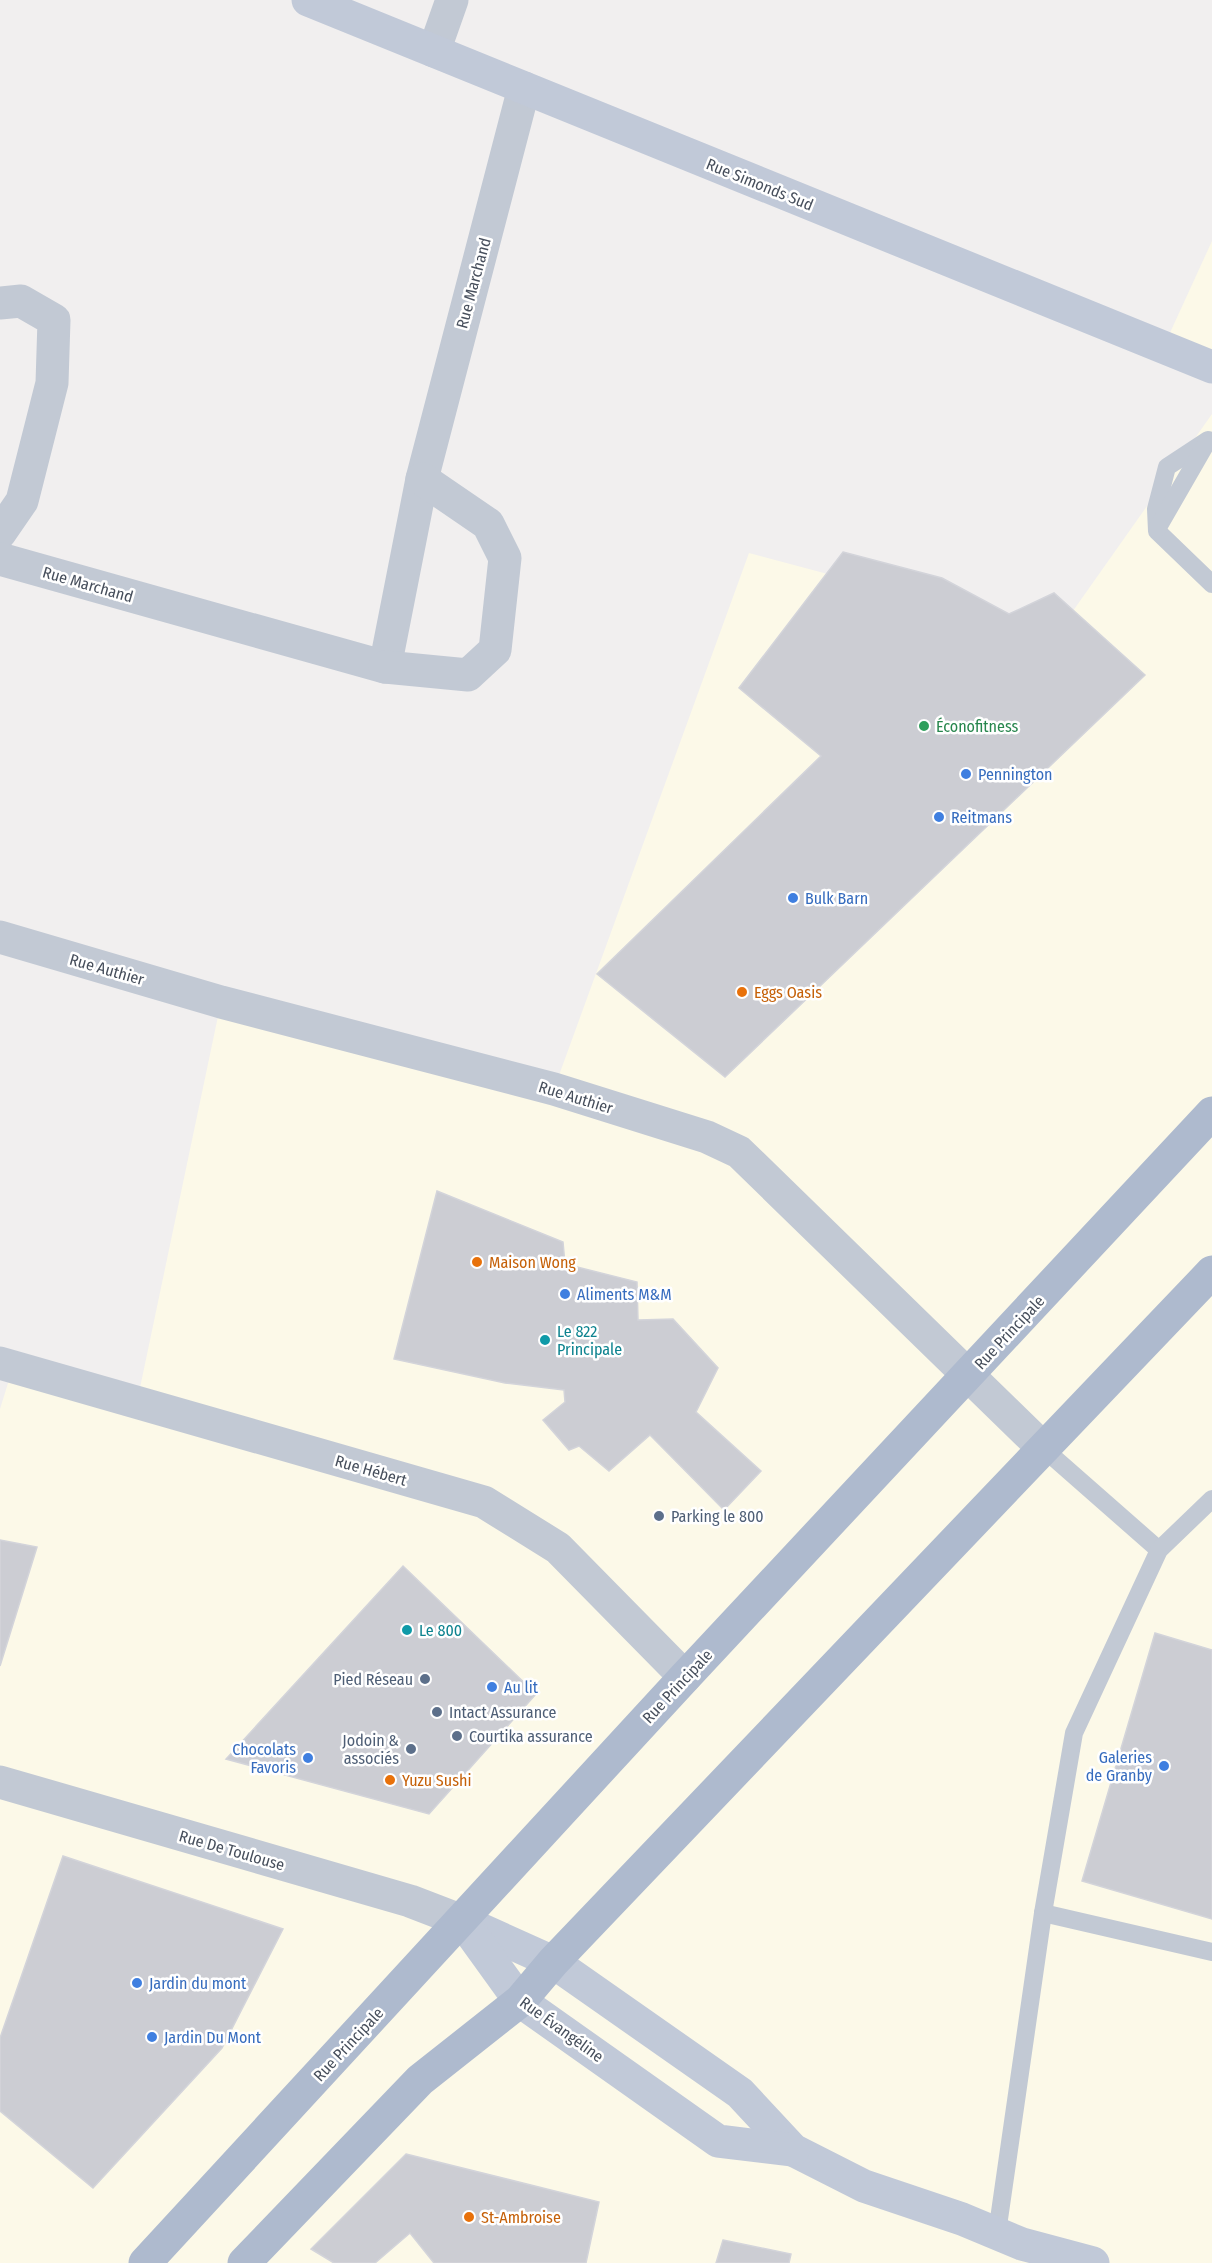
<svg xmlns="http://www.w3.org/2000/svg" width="1212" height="2263" viewBox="0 0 1212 2263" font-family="'Fira Sans Condensed',sans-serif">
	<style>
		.commercial { fill: #fcf9e8 }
		.building { fill: #cccdd3; stroke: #d3d4da; stroke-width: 1.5 }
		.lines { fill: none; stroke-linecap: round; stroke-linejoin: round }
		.lane { stroke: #c2c9d4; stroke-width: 18 }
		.street { stroke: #c2c9d4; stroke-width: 33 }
		.secondary { stroke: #c1c9d8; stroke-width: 33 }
		.primary { stroke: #aebace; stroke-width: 33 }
		.leisure-dot { fill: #2e9e5b; stroke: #fff; stroke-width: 2 }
		.shop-dot { fill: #3f7fe0; stroke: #fff; stroke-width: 2 }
		.food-dot { fill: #e8710a; stroke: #fff; stroke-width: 2 }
		.culture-dot { fill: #0f9aa8; stroke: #fff; stroke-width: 2 }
		.service-dot { fill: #5c6f8a; stroke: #fff; stroke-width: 2 }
		.labels { text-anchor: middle; stroke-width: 5; stroke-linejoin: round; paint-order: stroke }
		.street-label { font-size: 16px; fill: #474f5c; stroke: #fff }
		.leisure-label { font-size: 16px; fill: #27864d; stroke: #fff; text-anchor: start }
		.shop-label { font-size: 16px; fill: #366cbe; stroke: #fff; text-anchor: start }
		.food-label { font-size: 16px; fill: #c56008; stroke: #fff; text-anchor: start }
		.culture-label { font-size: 16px; fill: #0d838f; stroke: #fff; text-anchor: start }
		.service-label { font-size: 16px; fill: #4e5e75; stroke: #fff; text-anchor: start }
	</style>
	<rect width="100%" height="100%" fill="#f1efef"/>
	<g class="commercial">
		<path d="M 1212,241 L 1212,367 L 1163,348 Z"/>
		<path d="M 1212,414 L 1212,2263 L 0,2263 L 0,1409 L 13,1367 L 137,1402 L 221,1002 L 554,1089 L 749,553 L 1056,635 Z"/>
	</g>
	<g class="building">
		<path d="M 843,552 L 942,578 L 1009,614 L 1054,593 L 1145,675 L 725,1077 L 597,974 L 821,756 L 739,688 Z"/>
		<path d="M 437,1191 L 563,1242 L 565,1264 L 637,1282 L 638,1320 L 673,1319 L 718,1368 L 696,1412 L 761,1471 L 724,1510 L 650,1435 L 609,1471 L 579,1446 L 569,1450 L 543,1420 L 565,1402 L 564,1390 L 505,1383 L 394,1359 Z"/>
		<path d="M 0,1540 L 37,1547 L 0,1666 Z"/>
		<path d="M 403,1566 L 536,1694 L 429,1814 L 226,1759 Z"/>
		<path d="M 1155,1633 L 1212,1650 L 1212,1919 L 1082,1881 Z"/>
		<path d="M 63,1856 L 283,1929 L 222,2048 L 93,2188 L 0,2111 L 0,2038 Z"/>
		<path d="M 406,2154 L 599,2202 L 586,2263 L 434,2263 L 410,2233 L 375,2263 L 334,2263 L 311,2249 Z"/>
		<path d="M 723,2240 L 791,2254 L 789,2263 L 716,2263 Z"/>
	</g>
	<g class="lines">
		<g class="lane">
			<path d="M 1212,441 L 1208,440 L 1167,467 L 1156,509 L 1157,531 L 1212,584"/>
			<path d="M 1157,529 L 1206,444"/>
			<path d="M 1044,1449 L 1159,1550"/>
			<path d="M 1043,1913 L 1212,1952"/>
			<path d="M 997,2233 L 1043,1913 L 1074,1733 L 1159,1550 L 1212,1499"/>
		</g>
		<g class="street">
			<path d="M 434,51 L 452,0"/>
			<path d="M 0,303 L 21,301 L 54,320 L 52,383 L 22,501 L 0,533"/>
			<path d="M 0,559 L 385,667 L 422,479 L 524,88"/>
			<path d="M 385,667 L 468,675 L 495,650 L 505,558 L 488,524 L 422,479"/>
			<path d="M 0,937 L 221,1002 L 554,1089 L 707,1137 L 739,1152 L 1044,1449"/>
			<path d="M 0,1363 L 484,1502 L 558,1548 L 685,1677"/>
			<path d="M 0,1782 L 410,1901 L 462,1921"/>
		</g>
		<g class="secondary">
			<path d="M 308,0 L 1212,367"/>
			<path d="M 462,1921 L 553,1962 L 740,2093 L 793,2150 L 864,2186 L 962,2219 L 1022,2244 L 1093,2263"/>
			<path d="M 463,1922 L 520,2001 L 718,2141 L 793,2150"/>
		</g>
		<g class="primary">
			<path d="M 145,2263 L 685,1677 L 1212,1113"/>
			<path d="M 244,2263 L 420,2080 L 520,2001 L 553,1962 L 1212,1272"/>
		</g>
	</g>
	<circle class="leisure-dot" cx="924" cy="726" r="6"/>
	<g class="shop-dot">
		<circle cx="966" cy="774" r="6"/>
		<circle cx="939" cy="817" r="6"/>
		<circle cx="793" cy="898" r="6"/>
		<circle cx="565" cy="1294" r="6"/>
		<circle cx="492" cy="1687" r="6"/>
		<circle cx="308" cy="1758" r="6"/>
		<circle cx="1164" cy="1766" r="6"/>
		<circle cx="137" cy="1983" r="6"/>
		<circle cx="152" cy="2037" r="6"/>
	</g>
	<g class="food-dot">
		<circle cx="742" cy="992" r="6"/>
		<circle cx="477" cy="1262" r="6"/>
		<circle cx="390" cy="1780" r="6"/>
		<circle cx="469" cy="2217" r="6"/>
	</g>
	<g class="culture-dot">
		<circle cx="545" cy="1340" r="6"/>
		<circle cx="407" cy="1630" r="6"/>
	</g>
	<g class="service-dot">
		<circle cx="659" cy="1516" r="6"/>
		<circle cx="425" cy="1679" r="6"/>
		<circle cx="437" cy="1712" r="6"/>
		<circle cx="457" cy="1736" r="6"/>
		<circle cx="411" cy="1749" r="6"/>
	</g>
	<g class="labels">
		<g class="street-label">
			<text transform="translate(760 184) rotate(22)" y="6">Rue Simonds Sud</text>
			<text transform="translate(473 283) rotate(-75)" y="6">Rue Marchand</text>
			<text transform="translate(88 584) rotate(16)" y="6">Rue Marchand</text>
			<text transform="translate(107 969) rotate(16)" y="6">Rue Authier</text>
			<text transform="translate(576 1097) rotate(17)" y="6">Rue Authier</text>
			<text transform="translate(1009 1332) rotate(-47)" y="6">Rue Principale</text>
			<text transform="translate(371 1470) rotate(16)" y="6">Rue Hébert</text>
			<text transform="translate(677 1686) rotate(-47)" y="6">Rue Principale</text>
			<text transform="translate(232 1850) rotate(16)" y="6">Rue De Toulouse</text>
			<text transform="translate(562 2029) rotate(36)" y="6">Rue Évangéline</text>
			<text transform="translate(348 2044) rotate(-47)" y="6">Rue Principale</text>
		</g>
		<g class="leisure-label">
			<text x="936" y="732">Éconofitness</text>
		</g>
		<g class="shop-label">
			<text x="978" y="780">Pennington</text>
			<text x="951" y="823">Reitmans</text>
			<text x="805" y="904">Bulk Barn</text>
			<text x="577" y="1300">Aliments M&amp;M</text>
			<text x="504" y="1693">Au lit</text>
			<text x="296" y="1755" text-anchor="end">Chocolats<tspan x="296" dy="18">Favoris</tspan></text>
			<text x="1152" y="1763" text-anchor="end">Galeries<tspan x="1152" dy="18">de Granby</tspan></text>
			<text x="149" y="1989">Jardin du mont</text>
			<text x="164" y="2043">Jardin Du Mont</text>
		</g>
		<g class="food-label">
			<text x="754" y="998">Eggs Oasis</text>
			<text x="489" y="1268">Maison Wong</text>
			<text x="402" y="1786">Yuzu Sushi</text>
			<text x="481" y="2223">St-Ambroise</text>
		</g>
		<g class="culture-label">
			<text x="557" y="1337">Le 822<tspan x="557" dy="18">Principale</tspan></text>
			<text x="419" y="1636">Le 800</text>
		</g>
		<g class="service-label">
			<text x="671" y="1522">Parking le 800</text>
			<text x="413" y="1685" text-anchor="end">Pied Réseau</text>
			<text x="449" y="1718">Intact Assurance</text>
			<text x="469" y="1742">Courtika assurance</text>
			<text x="399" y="1746" text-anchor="end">Jodoin &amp;<tspan x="399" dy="18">associés</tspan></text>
		</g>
	</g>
</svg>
